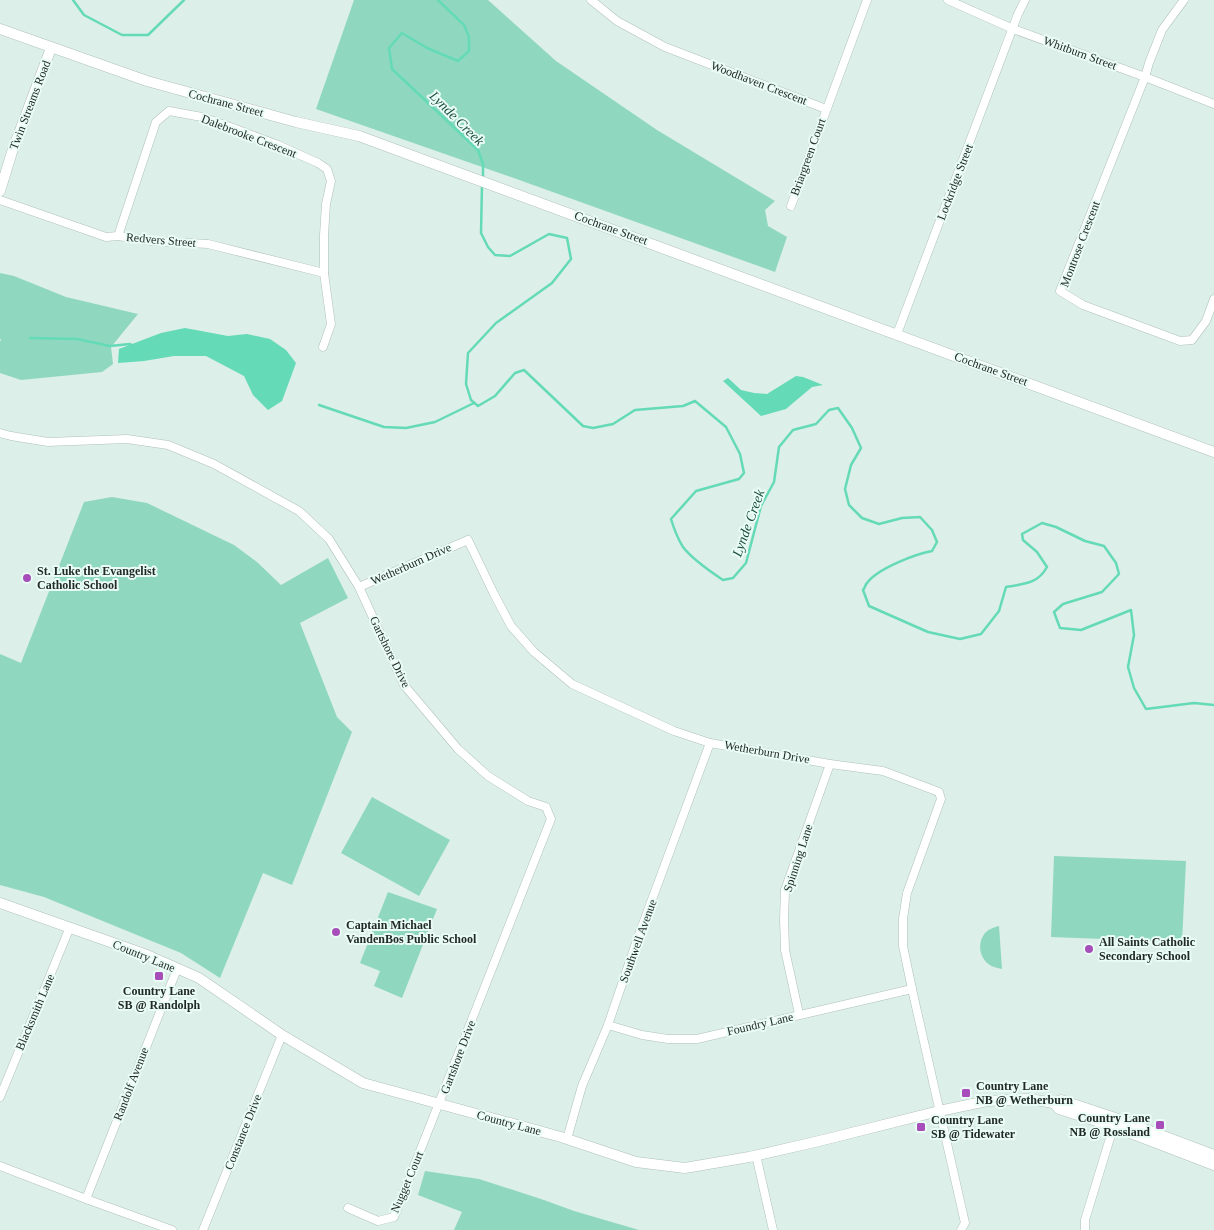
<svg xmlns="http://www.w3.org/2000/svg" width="1214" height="1230" viewBox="0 0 1214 1230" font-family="Georgia,serif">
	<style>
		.green { fill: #8fd8bf }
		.water { fill: #64dab6 }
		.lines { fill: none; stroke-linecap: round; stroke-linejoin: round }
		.stream { stroke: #64dab6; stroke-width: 2.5 }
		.street-casing { stroke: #afc1ba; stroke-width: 9 }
		.secondary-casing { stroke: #afc1ba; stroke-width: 11 }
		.street { stroke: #fff; stroke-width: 8 }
		.secondary { stroke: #fff; stroke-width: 10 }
		.poi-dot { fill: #a84eba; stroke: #e9fcf5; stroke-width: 2 }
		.labels { text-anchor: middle; stroke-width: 4; stroke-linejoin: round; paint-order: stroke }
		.street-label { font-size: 12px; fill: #222a27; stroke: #e9fcf5 }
		.poi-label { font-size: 12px; font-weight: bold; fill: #222a27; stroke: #e9fcf5; text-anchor: start }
		.water-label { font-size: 14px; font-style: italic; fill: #1c4e3f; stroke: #e9fcf5 }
	</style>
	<rect width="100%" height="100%" fill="#dcefe8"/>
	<g class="green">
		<path d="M 354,0 L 488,0 L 556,61 L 657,130 L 775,201 L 765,210 L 768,226 L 787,237 L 775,272 L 511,177 L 316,109 Z"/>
		<path d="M 0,273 L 14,276 L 66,297 L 138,314 L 111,347 L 113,364 L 102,372 L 21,380 L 0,373 L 0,341 L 1,341 L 0,338 Z"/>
		<path d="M 112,497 L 147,503 L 234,545 L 257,562 L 281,585 L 328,558 L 348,598 L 300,623 L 337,717 L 352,732 L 292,885 L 263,873 L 220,978 L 181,953 L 44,897 L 0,885 L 0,654 L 21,663 L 84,502 Z"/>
		<path d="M 372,797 L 450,840 L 419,896 L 341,853 Z"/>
		<path d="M 1054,856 L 1186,861 L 1182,942 L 1051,937 Z"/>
		<path d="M 388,892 L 437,909 L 402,998 L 374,986 L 380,971 L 360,963 Z"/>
		<path d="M 999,926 L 1002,969 C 999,968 996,968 994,967 C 980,962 976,944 985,933 C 989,929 994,927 999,926 Z"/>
		<path d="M 425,1171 L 479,1179 L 544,1200 L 574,1211 L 639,1230 L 454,1230 L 462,1212 L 418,1195 Z"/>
	</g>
	<g class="water">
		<path d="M 185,328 L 228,336 L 247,334 L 270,339 L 286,350 L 296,363 L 282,401 L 268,410 L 253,395 L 244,376 L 206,356 L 174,356 L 144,361 L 118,363 L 119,349 L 161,333 Z"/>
		<path d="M 796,376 L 803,377 L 823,385 L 812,387 L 786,409 L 761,416 L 723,381 L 728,378 L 741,390 L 754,393 L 767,394 Z"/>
	</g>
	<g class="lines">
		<g class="stream">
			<path d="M 73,0 L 84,15 L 122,35 L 148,35 L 184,0"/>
			<path d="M 438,0 L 464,25 L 469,37 L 469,51 L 458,61 L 427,48 L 402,33 L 389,48 L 392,69 L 478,150 L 483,164 L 483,179"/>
			<path d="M 482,184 L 481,233 L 488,247 L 495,255 L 510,256 L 549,234 L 567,238 L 571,259 L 552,283 L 496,323 L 468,353 L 466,384 L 471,400 L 478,406 L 495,396 L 515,373 L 524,370 L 583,426 L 593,428 L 613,424 L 635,410 L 683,406 L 695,401 L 726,427 L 740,454 L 744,473 L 739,479 L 696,491 L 671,519 C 674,529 678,539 683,547 C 692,559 711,572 723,580 L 733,578 L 746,563 L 761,506 L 774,482 L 779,447 L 793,430 L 816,424 L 829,410 L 838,408 L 852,428 L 861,448 L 851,465 L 845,489 L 849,505 L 862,518 L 879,524 L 902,518 L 920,517 L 932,530 L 937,542 L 932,551 C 915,554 877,569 867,583 C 865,585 865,588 863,590 L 869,606 L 928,632 L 960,639 L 981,634 L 999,611 L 1006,587 C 1023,584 1038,584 1047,567 L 1037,552 L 1023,540 L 1022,534 L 1042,523 L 1056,527 L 1085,541 L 1104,546 L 1116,563 L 1119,574 L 1102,592 L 1063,604 L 1054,612 L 1060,628 L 1081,630 L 1131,610 L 1134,635 L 1128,667 L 1134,688 L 1146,709 L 1194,703 L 1214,705"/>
			<path d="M 30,338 L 77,339 L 110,346 L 130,344 L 132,345"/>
			<path d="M 319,405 L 384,427 L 406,428 L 435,422 L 474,403"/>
		</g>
		<g class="street-casing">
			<g id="street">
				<path d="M 591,0 L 617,21 L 665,47 L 826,109"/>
				<path d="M 948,0 L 1013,29 L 1145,77 L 1214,104"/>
				<path d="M 1184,0 L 1162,30 L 1149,63 L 1145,77 L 1060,291 L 1083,305 L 1180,341 L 1192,340 L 1206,321 L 1214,299"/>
				<path d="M 0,200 L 106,237 L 118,236 L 152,241 L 208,244 L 324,273"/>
				<path d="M 791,206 L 867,0"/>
				<path d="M 118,236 L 156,122 L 169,111 L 202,117 L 233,128 L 278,145 L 318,163 L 327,169 L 331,181 L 326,204 L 324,235 L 324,273 L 331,324 L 323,347"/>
				<path d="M 897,334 L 1018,14 L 1025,0"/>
				<path d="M 0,433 L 11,436 L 48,442 L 127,439 L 168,445 L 214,464 L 299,511 L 329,539 L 359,587 L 404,685 L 458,749 L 488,776 L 528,801 L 546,807 L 551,819 L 394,1217 L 378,1221 L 348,1208"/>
				<path d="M 359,587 L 468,540 L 494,594 L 511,626 L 534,652 L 572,684 L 674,731 L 710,743 L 830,764 L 883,771 L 939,792 L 941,799 L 907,893 L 903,919 L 903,946 L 912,989 L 965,1223 L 961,1230"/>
				<path d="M 799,1014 L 785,950 L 784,919 L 785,890 L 830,764"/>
				<path d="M 608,1025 L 642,1035 L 668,1039 L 697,1039 L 912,989"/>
				<path d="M 0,1097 L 70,927"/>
				<path d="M 567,1139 L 582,1086 L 608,1025 L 637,940 L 710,743"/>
				<path d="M 756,1155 L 773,1230"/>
				<path d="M 0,1166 L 86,1199 L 172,1230"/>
				<path d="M 86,1199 L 177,969"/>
				<path d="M 203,1230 L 282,1035"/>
				<path d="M 1085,1230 L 1085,1220 L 1110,1138 L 1116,1124"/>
			</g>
		</g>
		<g class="secondary-casing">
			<g id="secondary">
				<path d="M 0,29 L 147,81 L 296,122 L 359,136 L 1214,452"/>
				<path d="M 0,191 L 12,152 L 51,48"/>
				<path d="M 0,903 L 147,955 L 199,978 L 282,1035 L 363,1083 L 561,1137 L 636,1162 L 685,1168 L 749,1157 L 815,1142 L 939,1111 L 987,1101 L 1029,1099 L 1054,1103 L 1061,1100 L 1118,1119 L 1214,1155"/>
				<path d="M 1054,1103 L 1059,1109 L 1115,1127 L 1214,1165"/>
			</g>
		</g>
		<use href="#street" class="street"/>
		<use href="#secondary" class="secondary"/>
	</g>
	<g class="poi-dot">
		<circle cx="27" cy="578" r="5"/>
		<circle cx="336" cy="932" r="5"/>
		<circle cx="1089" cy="949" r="5"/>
		<rect x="154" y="971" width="10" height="10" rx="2.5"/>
		<rect x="961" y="1088" width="10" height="10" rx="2.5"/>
		<rect x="1155" y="1120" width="10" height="10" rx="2.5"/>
		<rect x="916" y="1122" width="10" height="10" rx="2.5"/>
	</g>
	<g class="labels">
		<g class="street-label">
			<text transform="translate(1080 53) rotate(20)" y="4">Whitburn Street</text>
			<text transform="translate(759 83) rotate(21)" y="4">Woodhaven Crescent</text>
			<text transform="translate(226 103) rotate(15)" y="4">Cochrane Street</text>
			<text transform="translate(30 105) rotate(-69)" y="4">Twin Streams Road</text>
			<text transform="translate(249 136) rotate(21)" y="4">Dalebrooke Crescent</text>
			<text transform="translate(808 157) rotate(-70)" y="4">Briargreen Court</text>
			<text transform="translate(955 182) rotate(-69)" y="4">Lockridge Street</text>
			<text transform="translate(611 228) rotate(20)" y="4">Cochrane Street</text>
			<text transform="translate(161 240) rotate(5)" y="4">Redvers Street</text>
			<text transform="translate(1080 244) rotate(-69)" y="4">Montrose Crescent</text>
			<text transform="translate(991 369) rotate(20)" y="4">Cochrane Street</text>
			<text transform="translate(411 564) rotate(-24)" y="4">Wetherburn Drive</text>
			<text transform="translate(390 652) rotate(64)" y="4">Gartshore Drive</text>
			<text transform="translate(767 752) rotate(10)" y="4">Wetherburn Drive</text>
			<text transform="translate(798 858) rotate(-72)" y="4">Spinning Lane</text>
			<text transform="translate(638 941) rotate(-70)" y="4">Southwell Avenue</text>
			<text transform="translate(144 956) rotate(22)" y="4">Country Lane</text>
			<text transform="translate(35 1012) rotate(-67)" y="4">Blacksmith Lane</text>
			<text transform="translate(760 1024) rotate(-13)" y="4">Foundry Lane</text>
			<text transform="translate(458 1057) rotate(-69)" y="4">Gartshore Drive</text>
			<text transform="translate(131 1084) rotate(-69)" y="4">Randolf Avenue</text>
			<text transform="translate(509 1123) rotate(15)" y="4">Country Lane</text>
			<text transform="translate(243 1132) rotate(-68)" y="4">Constance Drive</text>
			<text transform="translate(407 1182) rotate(-67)" y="4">Nugget Court</text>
		</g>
		<g class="poi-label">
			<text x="37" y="575">St. Luke the Evangelist<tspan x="37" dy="14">Catholic School</tspan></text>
			<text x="346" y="929">Captain Michael<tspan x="346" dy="14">VandenBos Public School</tspan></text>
			<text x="1099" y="946">All Saints Catholic<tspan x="1099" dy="14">Secondary School</tspan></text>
			<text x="159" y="995" text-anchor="middle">Country Lane<tspan x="159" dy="14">SB @ Randolph</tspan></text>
			<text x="976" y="1090">Country Lane<tspan x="976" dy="14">NB @ Wetherburn</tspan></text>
			<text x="1150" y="1122" text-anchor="end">Country Lane<tspan x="1150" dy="14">NB @ Rossland</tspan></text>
			<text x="931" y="1124">Country Lane<tspan x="931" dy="14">SB @ Tidewater</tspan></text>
		</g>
		<g class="water-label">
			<text transform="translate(457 118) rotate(45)" y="5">Lynde Creek</text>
			<text transform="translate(748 523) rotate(-70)" y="5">Lynde Creek</text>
		</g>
	</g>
</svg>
